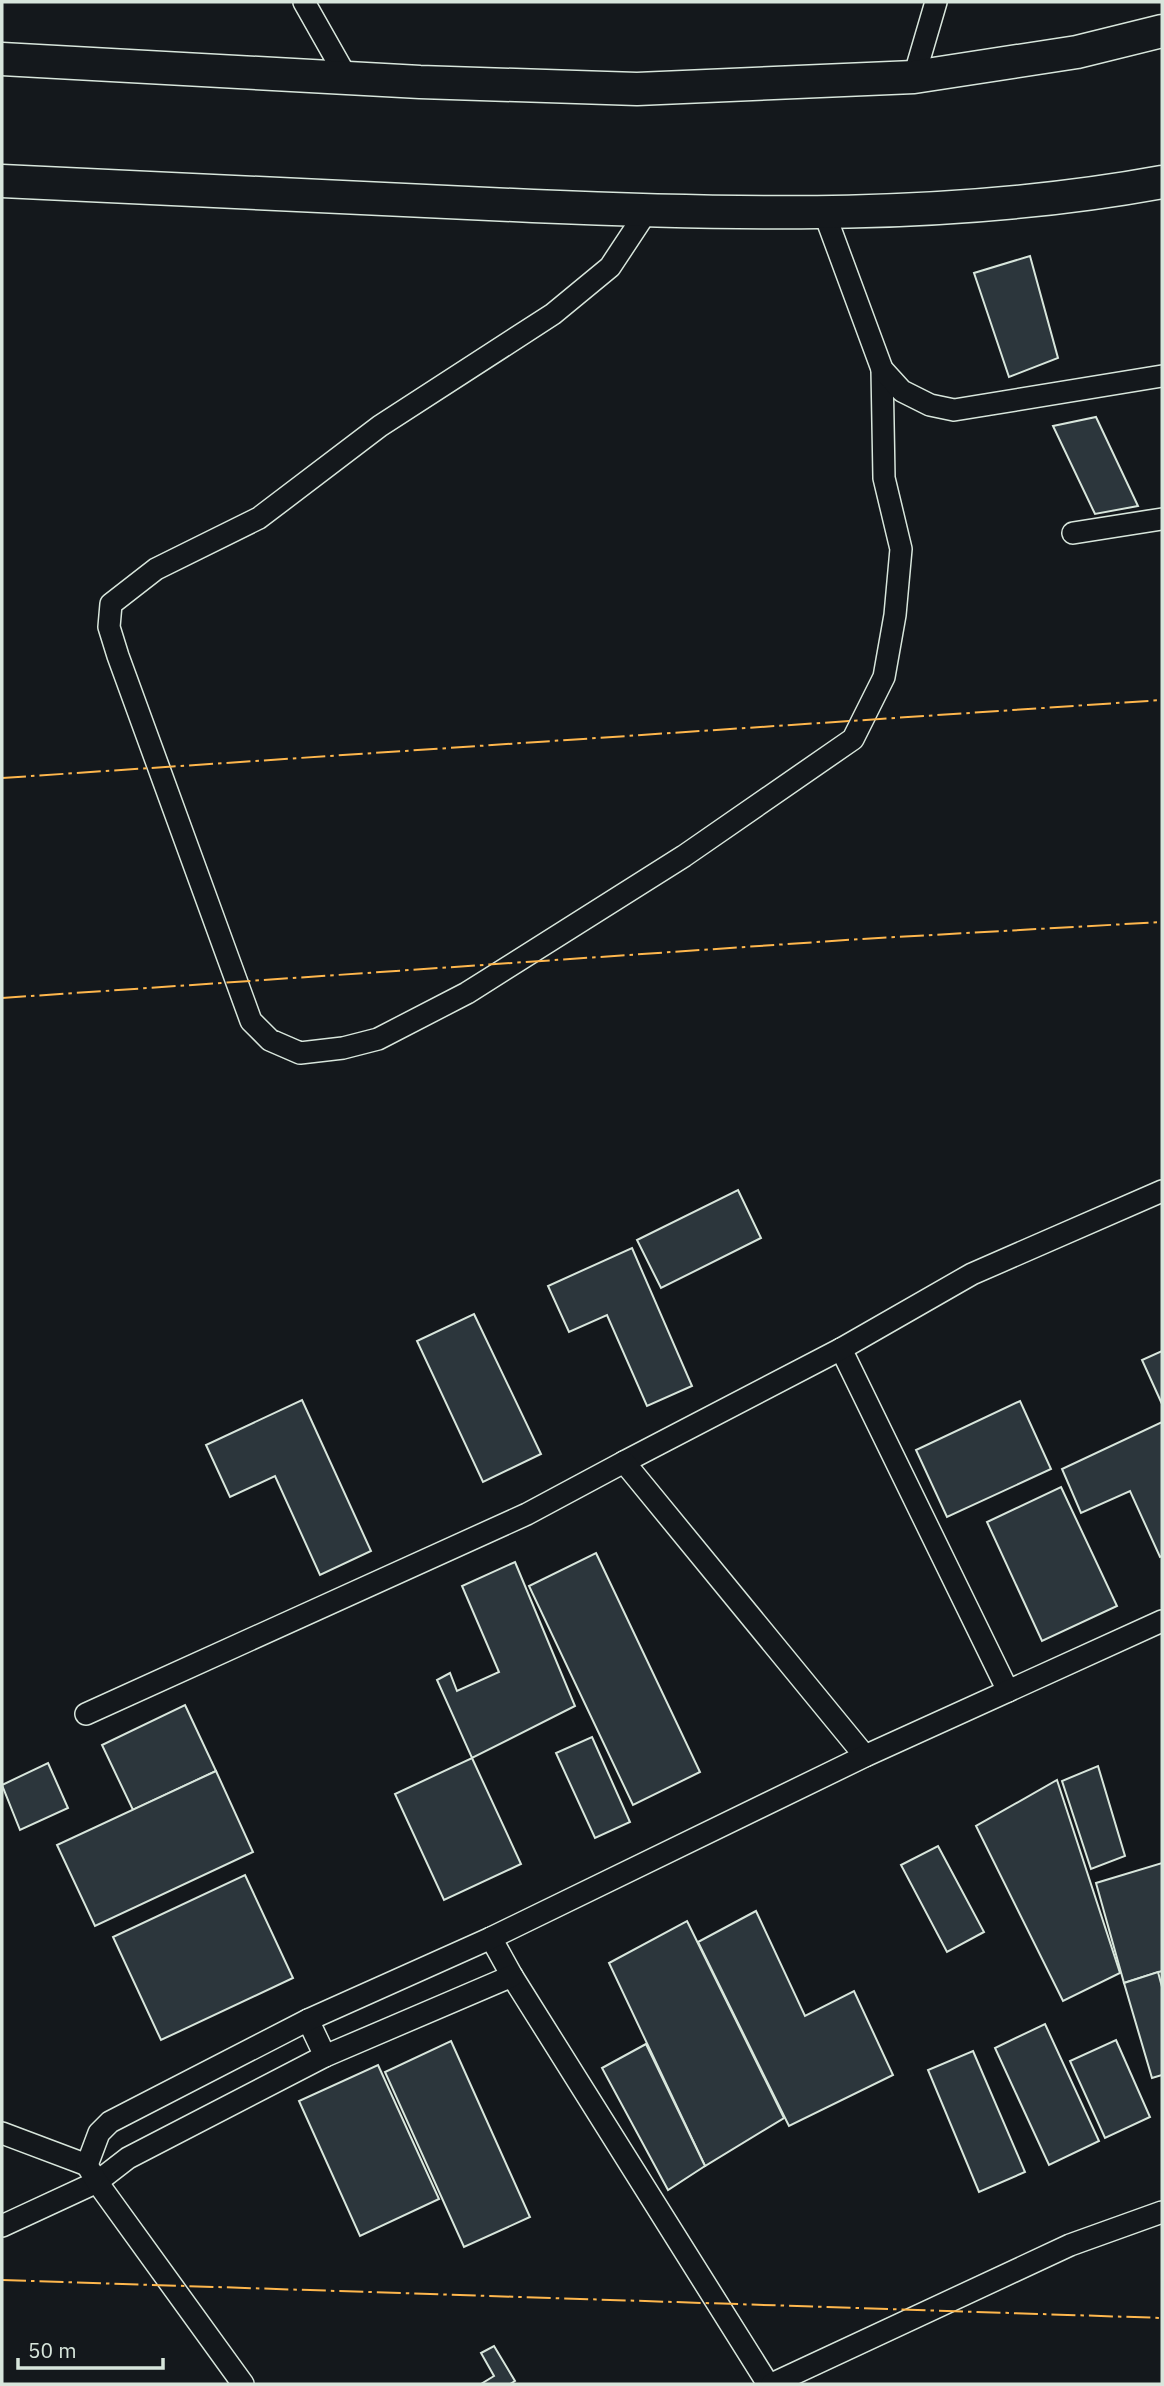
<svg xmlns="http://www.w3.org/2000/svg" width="1164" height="2386" viewBox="0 0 1164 2386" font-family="'IBM Plex Sans',sans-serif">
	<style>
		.building { fill: #2c363c; stroke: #d8e6dc; stroke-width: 2 }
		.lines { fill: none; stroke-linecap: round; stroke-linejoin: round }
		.minor-casing { stroke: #d8e6dc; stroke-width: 24 }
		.highway-casing { stroke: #d8e6dc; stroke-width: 35 }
		.minor { stroke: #14181c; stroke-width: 21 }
		.highway { stroke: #14181c; stroke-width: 32 }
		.power { stroke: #ffb74d; stroke-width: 2; stroke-dasharray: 24 5 3.5 5; stroke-linecap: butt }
	</style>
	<rect width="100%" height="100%" fill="#14181c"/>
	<g class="building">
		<path d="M 1030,256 L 1058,358 L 1009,377 L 974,273 Z"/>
		<path d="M 1096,417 L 1138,506 L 1095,514 L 1053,426 Z"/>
		<path d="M 738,1190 L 761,1238 L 661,1288 L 637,1240 Z"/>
		<path d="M 632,1248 L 692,1386 L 647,1406 L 607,1315 L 569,1332 L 548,1286 Z"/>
		<path d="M 474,1314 L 541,1454 L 483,1482 L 417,1341 Z"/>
		<path d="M 1162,1351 L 1162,1404 L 1142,1360 Z"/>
		<path d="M 302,1400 L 371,1551 L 320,1575 L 275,1476 L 230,1497 L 206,1445 Z"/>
		<path d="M 1020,1401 L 1051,1469 L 947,1517 L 916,1450 Z"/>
		<path d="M 1162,1422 L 1162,1556 L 1160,1557 L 1130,1491 L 1081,1513 L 1062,1469 Z"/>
		<path d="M 1061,1487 L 1117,1606 L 1042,1641 L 987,1522 Z"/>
		<path d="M 596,1553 L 700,1772 L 633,1805 L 529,1586 Z"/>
		<path d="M 515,1562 L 575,1706 L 472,1758 L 437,1680 L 450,1673 L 457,1691 L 499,1672 L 462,1586 Z"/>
		<path d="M 185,1705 L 216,1771 L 133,1810 L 102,1745 Z"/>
		<path d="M 592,1737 L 630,1822 L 595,1838 L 556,1753 Z"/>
		<path d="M 472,1758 L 521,1864 L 444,1900 L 395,1794 Z"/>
		<path d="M 48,1763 L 68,1808 L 20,1830 L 2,1785 Z"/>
		<path d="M 1098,1766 L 1125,1856 L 1091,1869 L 1062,1781 Z"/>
		<path d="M 216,1771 L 253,1852 L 95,1926 L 57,1845 Z"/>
		<path d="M 1057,1780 L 1120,1973 L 1063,2001 L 976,1826 Z"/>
		<path d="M 938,1846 L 984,1932 L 947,1952 L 901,1865 Z"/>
		<path d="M 1162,1863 L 1162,1971 L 1124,1983 L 1096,1883 Z"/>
		<path d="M 245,1875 L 293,1978 L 161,2040 L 113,1937 Z"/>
		<path d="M 756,1911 L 805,2016 L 854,1991 L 893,2075 L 789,2126 L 698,1942 Z"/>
		<path d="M 687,1921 L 784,2118 L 705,2166 L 609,1963 Z"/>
		<path d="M 1158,1972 L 1162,1987 L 1162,2075 L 1152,2078 L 1124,1983 Z"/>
		<path d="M 1045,2024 L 1099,2141 L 1049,2165 L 995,2048 Z"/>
		<path d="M 1116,2040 L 1150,2117 L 1105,2138 L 1070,2061 Z"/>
		<path d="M 451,2041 L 530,2217 L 464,2247 L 385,2072 Z"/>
		<path d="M 646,2044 L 705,2166 L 668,2190 L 602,2068 Z"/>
		<path d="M 973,2051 L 1025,2172 L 979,2192 L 928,2070 Z"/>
		<path d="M 378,2065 L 439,2199 L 360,2236 L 299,2101 Z"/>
		<path d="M 494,2346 L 515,2381 L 510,2384 L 481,2384 L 494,2376 L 481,2353 Z"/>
	</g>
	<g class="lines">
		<g class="minor-casing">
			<g id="minor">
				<path d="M 304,2 L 347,78"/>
				<path d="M 914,77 L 936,2"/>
				<path d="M 647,211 L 610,267 L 553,314 L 380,426 L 259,518 L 156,569 L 111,604 L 109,627 L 118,656 L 251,1021 L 270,1040 L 300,1053 L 343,1048 L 378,1039 L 467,993 L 684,856 L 853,739 L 884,677 L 895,615 L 901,549 L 884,478 L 882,369"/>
				<path d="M 824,212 L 882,369 L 902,391 L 930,405 L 954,410 L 1162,376"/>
				<path d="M 1073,533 L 1162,519"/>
				<path d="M 841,1349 L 1008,1691"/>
				<path d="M 624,1462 L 841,1349 L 972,1274 L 1162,1191"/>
				<path d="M 86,1714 L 527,1514 L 624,1462 L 865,1756"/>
				<path d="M 491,1938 L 512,1976 L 768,2384"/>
				<path d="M 308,2020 L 325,2056"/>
				<path d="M 2,2133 L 87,2165"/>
				<path d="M 2,2226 L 97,2182 L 128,2158 L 325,2056 L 512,1976"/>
				<path d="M 243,2384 L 97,2182 L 87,2165 L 99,2133 L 110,2122 L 308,2020 L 491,1938 L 865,1756 L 1162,1621"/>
				<path d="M 772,2384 L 1070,2245 L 1162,2212"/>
			</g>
		</g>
		<g class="highway-casing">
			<g id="highway">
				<path d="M 2,59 L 420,82 L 637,89 L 914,77 L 1077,52 L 1162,31"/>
				<path d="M 2,181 C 179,190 356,199 533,206 C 742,215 955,220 1162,182"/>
			</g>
		</g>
		<use href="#minor" class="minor"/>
		<use href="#highway" class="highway"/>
		<g class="power">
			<path d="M 2,778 L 1162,700"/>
			<path d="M 2,998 L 861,939 L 1162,922"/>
			<path d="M 2,2280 L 1162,2318"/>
		</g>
	</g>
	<rect width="1164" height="2386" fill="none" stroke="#d8e6dc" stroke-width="7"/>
	<path d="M18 2358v10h145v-10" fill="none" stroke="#d8e6dc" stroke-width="3.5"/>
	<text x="28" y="2358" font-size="21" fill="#d8e6dc" stroke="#14181c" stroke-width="5" paint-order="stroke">50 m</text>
</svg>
